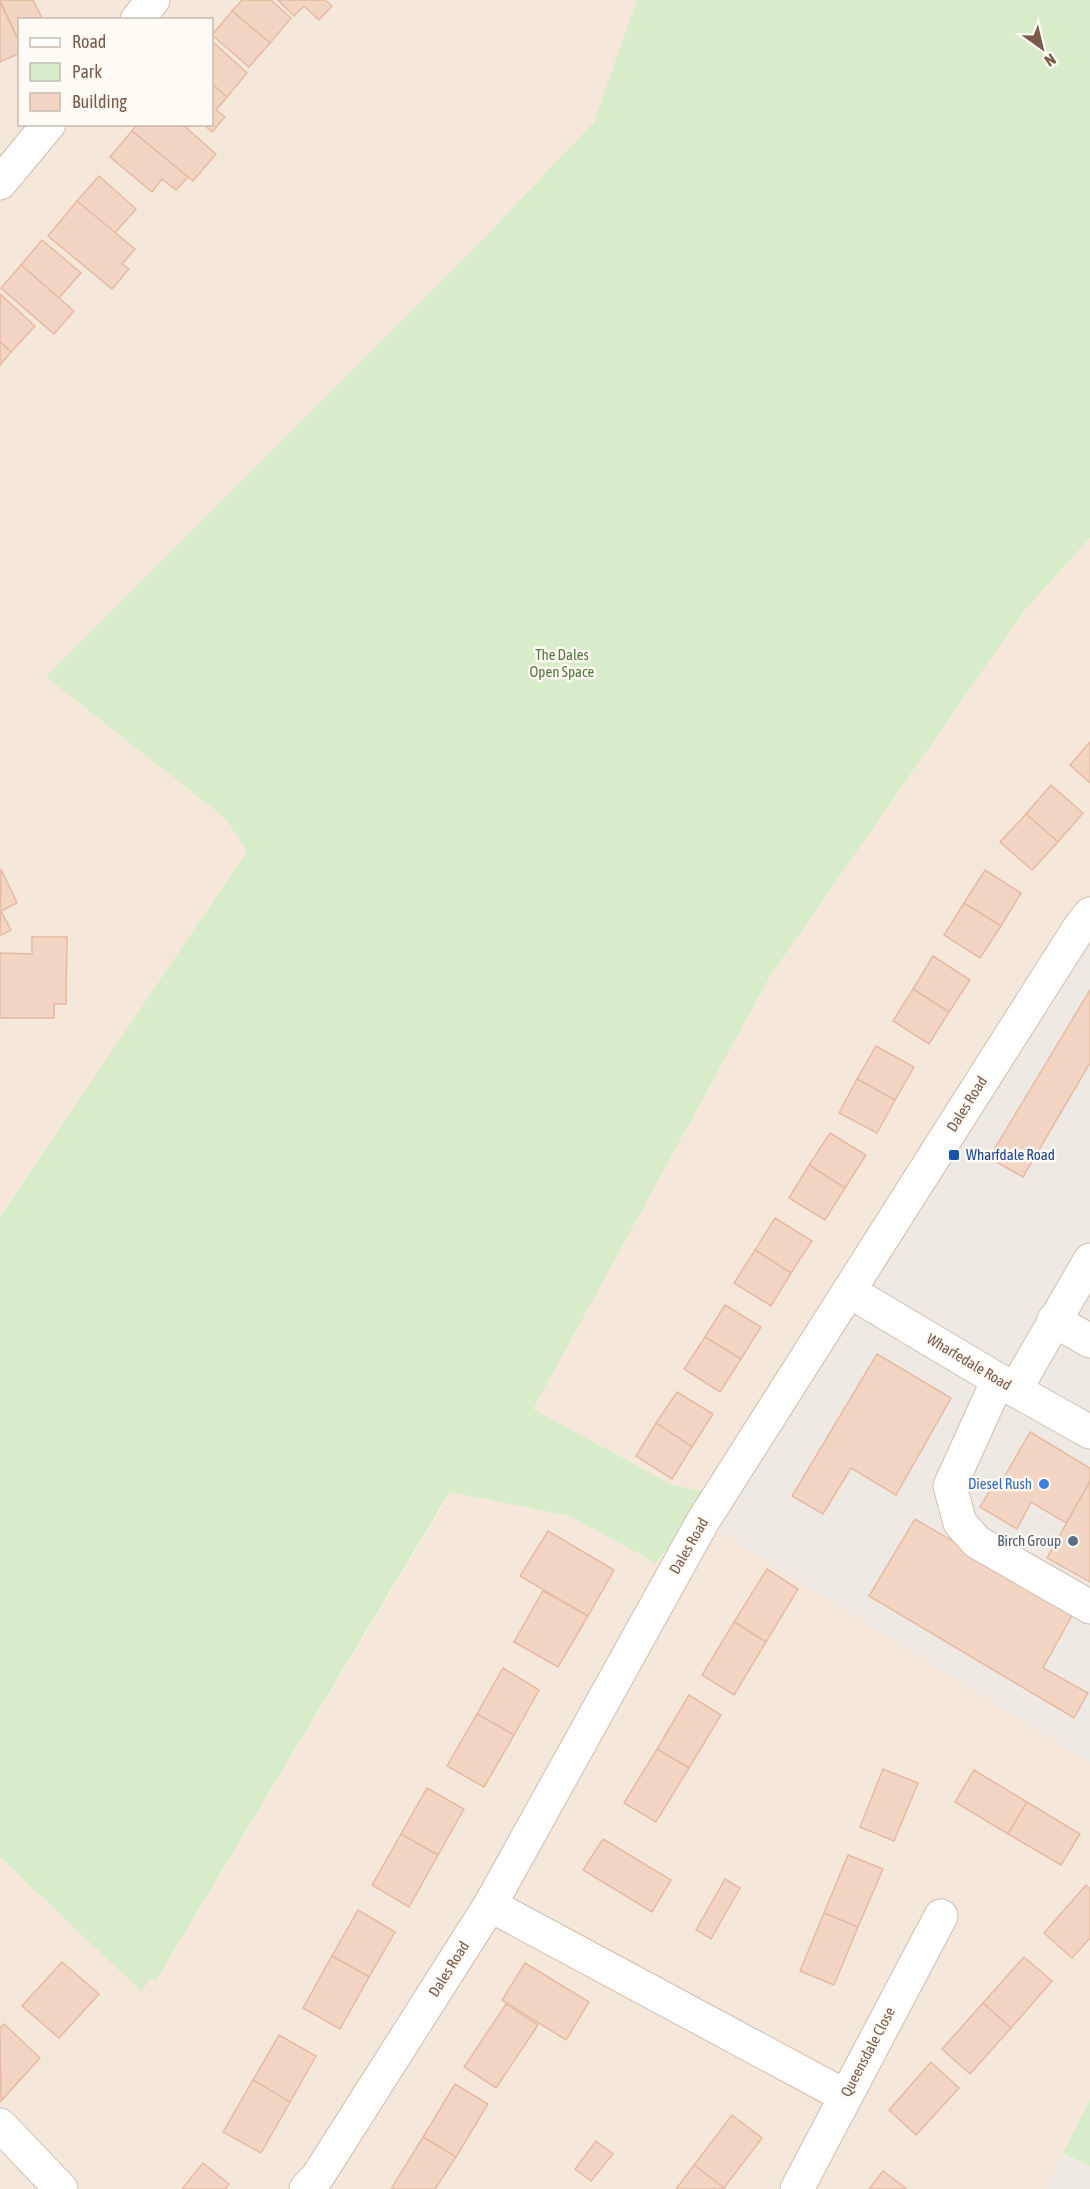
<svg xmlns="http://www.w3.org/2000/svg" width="1090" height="2189" viewBox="0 0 1090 2189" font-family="'Asap Condensed',sans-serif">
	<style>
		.residential { fill: #f5e8da; fill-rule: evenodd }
		.industrial { fill: #efe9e4 }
		.green { fill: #d8ecc9 }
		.building { fill: #f3d5c3; stroke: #e6bba3; stroke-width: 1.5 }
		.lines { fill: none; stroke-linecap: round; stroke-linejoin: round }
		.minor-casing { stroke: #d1beb0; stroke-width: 35 }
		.minor { stroke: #fff; stroke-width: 33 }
		.transit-dot { fill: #1a4fb4; stroke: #fffaf3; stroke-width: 2 }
		.shop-dot { fill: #3f7fe0; stroke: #fffaf3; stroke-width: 2 }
		.service-dot { fill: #5c6f8a; stroke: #fffaf3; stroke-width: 2 }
		.labels { text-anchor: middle; stroke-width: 5; stroke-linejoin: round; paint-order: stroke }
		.park-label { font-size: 15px; fill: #537a41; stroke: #fffaf3 }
		.street-label { font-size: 15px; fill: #7a5c4d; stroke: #fffaf3 }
		.transit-label { font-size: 15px; fill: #164399; stroke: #fffaf3; text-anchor: start }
		.shop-label { font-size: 15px; fill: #366cbe; stroke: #fffaf3; text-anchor: end }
		.service-label { font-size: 15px; fill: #4e5e75; stroke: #fffaf3; text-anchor: end }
	</style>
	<rect width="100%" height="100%" fill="#fdf6ec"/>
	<g class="residential">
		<path d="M 0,0 L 703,0 L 587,130 L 298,436 L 80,704 L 259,845 L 0,1263 ZM 20,20 L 212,20 L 212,124 L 20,124 Z"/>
		<path d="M 1090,538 L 1090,914 L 703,1521 L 1090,1763 L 1090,2099 L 1045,2189 L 0,2189 L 0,1832 L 155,1982 L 451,1492 L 569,1516 L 656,1563 L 708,1494 L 669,1483 L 532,1409 L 769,978 L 1024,611 Z"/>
	</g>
	<g class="industrial">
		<path d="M 1090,914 L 1090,1763 L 703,1521 Z"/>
		<path d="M 1063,2153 L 1090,2166 L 1090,2189 L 1045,2189 Z"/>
	</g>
	<g class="green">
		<path d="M 637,0 L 1090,0 L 1090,538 L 1024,611 L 769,978 L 533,1409 L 669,1483 L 709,1494 L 656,1563 L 569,1516 L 450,1492 L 155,1982 L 150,1978 L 142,1992 L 0,1857 L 0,1217 L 247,851 L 226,819 L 46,677 L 472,251 L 594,122 Z"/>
		<path d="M 1090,2099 L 1090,2166 L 1063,2153 Z"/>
	</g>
	<g class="building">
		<path d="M 0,0 L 33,0 L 43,20 L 20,20 L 20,44 Z"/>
		<path d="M 242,0 L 271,0 L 291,18 L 270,43 L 232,11 Z"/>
		<path d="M 278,0 L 325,0 L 332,6 L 319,20 L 304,6 L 294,16 Z"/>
		<path d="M 0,2 L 20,44 L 20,53 L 0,62 Z"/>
		<path d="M 232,11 L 270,43 L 249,67 L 212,35 Z"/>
		<path d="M 212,41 L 247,73 L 227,97 L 212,84 Z"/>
		<path d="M 212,84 L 227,97 L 216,110 L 225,117 L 212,132 L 203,124 L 212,124 Z"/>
		<path d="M 137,124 L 182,124 L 216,154 L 193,181 L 132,131 Z"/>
		<path d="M 132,131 L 188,177 L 176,190 L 162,179 L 152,192 L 110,157 Z"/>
		<path d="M 99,176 L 136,209 L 115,233 L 77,201 Z"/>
		<path d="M 77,201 L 135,249 L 122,264 L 129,269 L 112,289 L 48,236 Z"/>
		<path d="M 42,240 L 81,273 L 59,298 L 21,265 Z"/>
		<path d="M 21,265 L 74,311 L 54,334 L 1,288 Z"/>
		<path d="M 0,294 L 35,326 L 11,352 L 0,342 Z"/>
		<path d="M 0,342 L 11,352 L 0,365 Z"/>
		<path d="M 1090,742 L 1090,783 L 1070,765 Z"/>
		<path d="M 1051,785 L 1083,813 L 1058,842 L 1026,814 Z"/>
		<path d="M 1026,814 L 1058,842 L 1032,870 L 1000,842 Z"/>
		<path d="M 1,869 L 17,903 L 1,911 L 11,930 L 0,936 Z"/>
		<path d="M 985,870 L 1021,893 L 1001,926 L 964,903 Z"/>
		<path d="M 964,903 L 1001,926 L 980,958 L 944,935 Z"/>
		<path d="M 32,937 L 67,937 L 66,1004 L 54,1004 L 54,1018 L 0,1018 L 0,953 L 32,954 Z"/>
		<path d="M 933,956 L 970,980 L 949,1012 L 913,989 Z"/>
		<path d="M 913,989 L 949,1012 L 929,1044 L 893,1021 Z"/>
		<path d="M 1090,990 L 1090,1063 L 1023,1177 L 989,1158 Z"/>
		<path d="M 876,1046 L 914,1067 L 895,1100 L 857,1079 Z"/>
		<path d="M 857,1079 L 895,1100 L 877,1133 L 839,1113 Z"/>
		<path d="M 830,1133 L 866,1155 L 845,1188 L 809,1165 Z"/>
		<path d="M 809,1165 L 845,1188 L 825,1220 L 789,1198 Z"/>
		<path d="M 775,1218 L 812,1241 L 791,1273 L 755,1250 Z"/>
		<path d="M 755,1250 L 791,1273 L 771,1306 L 734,1283 Z"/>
		<path d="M 725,1305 L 761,1327 L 741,1359 L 705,1337 Z"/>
		<path d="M 705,1337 L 741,1359 L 720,1392 L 684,1369 Z"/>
		<path d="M 877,1354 L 951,1398 L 896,1495 L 851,1468 L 823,1514 L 792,1496 Z"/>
		<path d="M 677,1392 L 713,1414 L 692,1447 L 656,1423 Z"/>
		<path d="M 656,1423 L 692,1447 L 672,1479 L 636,1456 Z"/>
		<path d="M 1030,1432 L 1090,1468 L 1090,1481 L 1066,1523 L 1031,1502 L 1017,1529 L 980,1507 L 992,1487 L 998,1488 Z"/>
		<path d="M 1090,1481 L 1090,1582 L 1047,1558 Z"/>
		<path d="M 915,1519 L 1074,1612 L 1043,1668 L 1088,1693 L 1074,1718 L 869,1596 Z"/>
		<path d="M 548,1531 L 614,1570 L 588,1616 L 520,1576 Z"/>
		<path d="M 767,1569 L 798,1589 L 766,1642 L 734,1622 Z"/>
		<path d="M 543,1591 L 588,1616 L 558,1667 L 514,1642 Z"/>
		<path d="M 734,1622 L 766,1642 L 734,1695 L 702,1675 Z"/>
		<path d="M 503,1668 L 539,1690 L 514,1735 L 477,1714 Z"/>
		<path d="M 689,1695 L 721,1715 L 689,1768 L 657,1749 Z"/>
		<path d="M 477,1714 L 514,1735 L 484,1787 L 447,1766 Z"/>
		<path d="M 657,1749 L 689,1768 L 656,1822 L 624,1803 Z"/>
		<path d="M 883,1769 L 918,1783 L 894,1841 L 860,1827 Z"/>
		<path d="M 974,1770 L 1027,1802 L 1008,1834 L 955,1802 Z"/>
		<path d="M 427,1788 L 464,1809 L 438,1855 L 401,1834 Z"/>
		<path d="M 1027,1802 L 1080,1834 L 1061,1865 L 1008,1834 Z"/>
		<path d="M 401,1834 L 438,1855 L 409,1907 L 372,1885 Z"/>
		<path d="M 603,1839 L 671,1880 L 652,1912 L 583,1870 Z"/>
		<path d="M 848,1855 L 883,1869 L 858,1927 L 824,1913 Z"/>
		<path d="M 725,1879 L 740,1888 L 711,1939 L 696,1930 Z"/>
		<path d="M 1086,1885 L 1090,1889 L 1090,1938 L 1072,1958 L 1044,1933 Z"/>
		<path d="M 358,1910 L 395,1932 L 369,1977 L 332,1956 Z"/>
		<path d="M 824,1913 L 858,1927 L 834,1985 L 800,1971 Z"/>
		<path d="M 332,1956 L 369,1977 L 340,2029 L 303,2008 Z"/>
		<path d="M 1024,1957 L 1052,1981 L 1011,2028 L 983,2003 Z"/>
		<path d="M 62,1962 L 99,1994 L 59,2038 L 22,2006 Z"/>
		<path d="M 525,1963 L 589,2002 L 566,2040 L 502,2000 Z"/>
		<path d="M 983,2003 L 1011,2028 L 970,2074 L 942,2049 Z"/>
		<path d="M 506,2004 L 538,2025 L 496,2088 L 464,2067 Z"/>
		<path d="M 4,2024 L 40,2058 L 1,2101 L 0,2028 Z"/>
		<path d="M 279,2035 L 316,2056 L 290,2102 L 253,2080 Z"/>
		<path d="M 931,2062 L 959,2088 L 916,2135 L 889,2110 Z"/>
		<path d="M 253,2080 L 290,2102 L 261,2153 L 223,2132 Z"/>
		<path d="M 455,2084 L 488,2104 L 456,2157 L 423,2137 Z"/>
		<path d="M 732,2115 L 762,2138 L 724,2188 L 694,2165 Z"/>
		<path d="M 423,2137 L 456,2157 L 435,2189 L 391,2189 Z"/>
		<path d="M 596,2141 L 613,2154 L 591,2181 L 575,2169 Z"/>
		<path d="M 203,2163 L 229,2184 L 225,2189 L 182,2189 Z"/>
		<path d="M 694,2165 L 724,2188 L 723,2189 L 676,2189 Z"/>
		<path d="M 883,2171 L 907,2189 L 869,2189 Z"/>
	</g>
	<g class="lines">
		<g class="minor-casing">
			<g id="minor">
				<path d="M 137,20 L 153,0"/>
				<path d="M 0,183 L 49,124"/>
				<path d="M 849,1291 L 1015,1390 L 1090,1432"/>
				<path d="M 1054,1320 L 1090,1341"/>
				<path d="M 998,1380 L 950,1486 L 960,1523 L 977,1542 L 1090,1607"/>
				<path d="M 1015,1390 L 1090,1260"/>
				<path d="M 490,1905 L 845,2096"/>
				<path d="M 0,2125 L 61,2189"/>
				<path d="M 306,2189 L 318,2176 L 490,1905 L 703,1521 L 1079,928 L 1090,914"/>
				<path d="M 797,2189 L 941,1916"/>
			</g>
		</g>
		<use href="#minor" class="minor"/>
	</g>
	<rect class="transit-dot" x="948" y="1149" width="12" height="12" rx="3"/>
	<circle class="shop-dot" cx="1044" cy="1484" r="6"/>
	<circle class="service-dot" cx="1073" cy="1541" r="6"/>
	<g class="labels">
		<g class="park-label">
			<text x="562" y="660">The Dales<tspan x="562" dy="17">Open Space</tspan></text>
		</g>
		<g class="street-label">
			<text transform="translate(967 1104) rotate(-58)" y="5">Dales Road</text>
			<text transform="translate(969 1362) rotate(31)" y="5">Wharfedale Road</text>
			<text transform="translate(689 1546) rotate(-60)" y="5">Dales Road</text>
			<text transform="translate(449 1969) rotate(-58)" y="5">Dales Road</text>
			<text transform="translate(868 2052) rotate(-62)" y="5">Queensdale Close</text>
		</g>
		<g class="transit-label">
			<text x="966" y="1160">Wharfdale Road</text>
		</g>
		<g class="shop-label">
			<text x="1032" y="1489">Diesel Rush</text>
		</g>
		<g class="service-label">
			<text x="1061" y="1546">Birch Group</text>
		</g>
	</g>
	<rect x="18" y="18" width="195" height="108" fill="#fffaf3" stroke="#cabbb1" stroke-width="1.5"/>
	<rect x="30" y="38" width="30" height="9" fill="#ffffff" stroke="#cabbb1" stroke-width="1.5"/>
	<text x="72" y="48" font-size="18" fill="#7a5c4d">Road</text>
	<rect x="30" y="63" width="30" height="18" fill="#d8ecc9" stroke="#cabbb1" stroke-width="1.5"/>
	<text x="72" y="78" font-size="18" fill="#7a5c4d">Park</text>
	<rect x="30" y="93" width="30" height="18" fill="#f3d5c3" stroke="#cabbb1" stroke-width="1.5"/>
	<text x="72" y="108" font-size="18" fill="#7a5c4d">Building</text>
	<g transform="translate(1042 48) rotate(146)" stroke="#fffaf3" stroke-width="4.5" paint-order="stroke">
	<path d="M0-4.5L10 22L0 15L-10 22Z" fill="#7a5c4d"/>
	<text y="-9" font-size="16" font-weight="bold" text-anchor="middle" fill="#7a5c4d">N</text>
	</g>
</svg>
